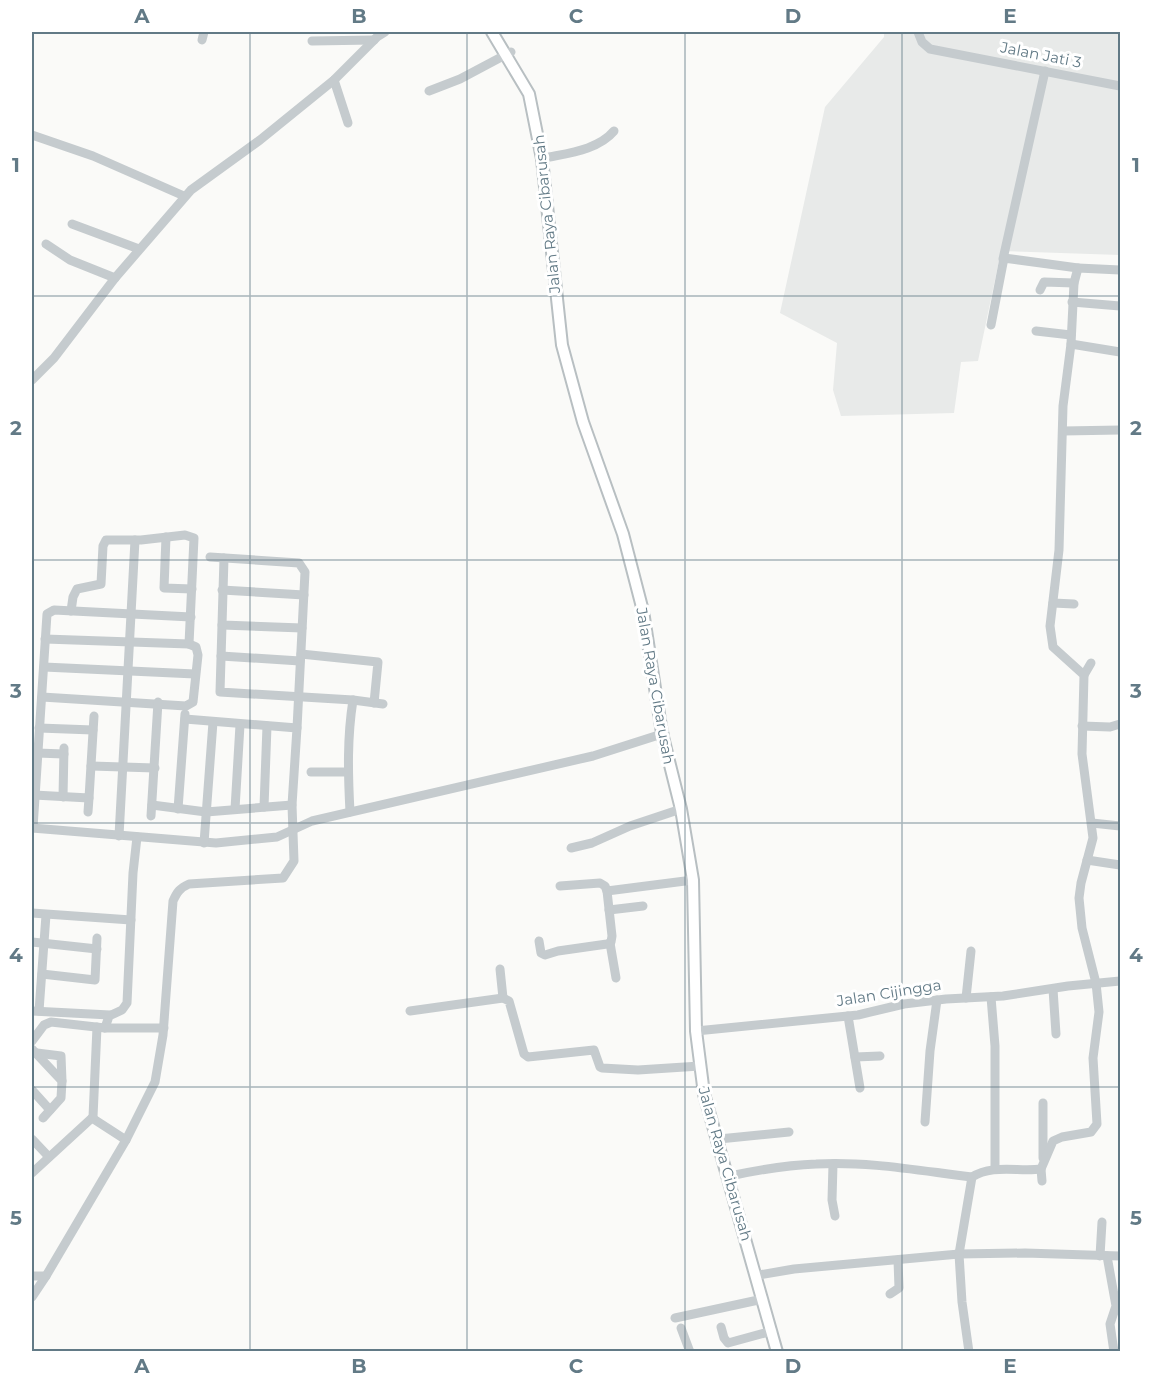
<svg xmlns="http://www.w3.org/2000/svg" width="1152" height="1383" viewBox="0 0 1152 1383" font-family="Montserrat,sans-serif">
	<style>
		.built { fill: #e8eae9 }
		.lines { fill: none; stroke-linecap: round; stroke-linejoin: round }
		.major-casing { stroke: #b8bfc2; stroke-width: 14 }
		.minor { stroke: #c5cbce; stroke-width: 9 }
		.major { stroke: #fff; stroke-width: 10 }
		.grid { fill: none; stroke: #627a86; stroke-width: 1.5; stroke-opacity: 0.55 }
		.labels { text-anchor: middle; stroke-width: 6; stroke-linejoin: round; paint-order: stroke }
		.street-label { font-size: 15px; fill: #627a86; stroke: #fff }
		.neatline { fill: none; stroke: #627a86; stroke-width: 2 }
		.grid-label { font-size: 20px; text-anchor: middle; font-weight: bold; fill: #627a86 }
	</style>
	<rect width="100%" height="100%" fill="#fafaf8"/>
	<path class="built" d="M 884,32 L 1120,32 L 1120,255 L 1001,251 L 978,361 L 961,362 L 954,413 L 841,416 L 833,390 L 837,343 L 780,313 L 825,107 L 884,37 Z"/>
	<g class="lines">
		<g class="major-casing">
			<path id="major" d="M 492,32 L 529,94 L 542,159 L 562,345 L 583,422 L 623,534 L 643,611 L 662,733 L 681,809 L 693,880 L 696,1031 L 704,1094 L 777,1352"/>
		</g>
		<g class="minor">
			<path d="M 918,32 L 922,42 L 930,49 L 1120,86"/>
			<path d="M 202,40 L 204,32"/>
			<path d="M 312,41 L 374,40"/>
			<path d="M 334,80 L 348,123"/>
			<path d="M 429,91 L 460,79 L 511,52"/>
			<path d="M 32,135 L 93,156 L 184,196"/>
			<path d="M 545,158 C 568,153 598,150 614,131"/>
			<path d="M 72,224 L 139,249"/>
			<path d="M 46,244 L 70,260 L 115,278"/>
			<path d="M 1003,259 L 1045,71"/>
			<path d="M 1040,290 L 1044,282 L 1074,283"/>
			<path d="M 1072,302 L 1120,306"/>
			<path d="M 991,325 L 1004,258 L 1078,268"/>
			<path d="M 1036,331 L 1071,335"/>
			<path d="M 1071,344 L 1120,352"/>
			<path d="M 32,380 L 54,358 L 115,278 L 191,190 L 260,140 L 334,80 L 377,37 L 385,32"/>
			<path d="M 1063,431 L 1120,430"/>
			<path d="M 166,537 L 164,588 L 192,589"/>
			<path d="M 210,557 L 299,563 L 305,572 L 297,728"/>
			<path d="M 224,558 L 222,625 L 302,628"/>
			<path d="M 222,590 L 304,595"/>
			<path d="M 1053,603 L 1074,604"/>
			<path d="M 222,625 L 220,692 L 353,700 L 383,704"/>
			<path d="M 45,639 L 189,644"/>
			<path d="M 301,654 L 378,662 L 374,703"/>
			<path d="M 221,656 L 300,661"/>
			<path d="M 44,667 L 195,674"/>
			<path d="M 1084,675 L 1091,663"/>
			<path d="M 42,697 L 186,706 L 193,702 L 198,655 L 196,647 L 189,644 L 194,538 L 185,535 L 141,540 L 106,540 L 103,546 L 101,584 L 77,589 L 73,597 L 71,611"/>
			<path d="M 1082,726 L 1110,727 L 1120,724"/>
			<path d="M 39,728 L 93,730"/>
			<path d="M 37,753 L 64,754"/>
			<path d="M 91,766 L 155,768"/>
			<path d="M 311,772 L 347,772"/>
			<path d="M 34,795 L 89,798 L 94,716"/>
			<path d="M 63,797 L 64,748"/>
			<path d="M 152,805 L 206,812 L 292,805"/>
			<path d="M 264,807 L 267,726"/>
			<path d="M 178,809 L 185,714"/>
			<path d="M 235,809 L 240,725"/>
			<path d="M 88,812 L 89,798"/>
			<path d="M 350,812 C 348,774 347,738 353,700"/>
			<path d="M 151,816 L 158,702"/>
			<path d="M 1092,823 L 1120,826"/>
			<path d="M 32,828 L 216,843 L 277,837 L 312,821 L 593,756 L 665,733"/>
			<path d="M 33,828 L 47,614 L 54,610 L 191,617"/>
			<path d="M 119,836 L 135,540"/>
			<path d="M 204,843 L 213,722"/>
			<path d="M 571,848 L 592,843 L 630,826 L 681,809"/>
			<path d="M 1087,860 L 1120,865"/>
			<path d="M 560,886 L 600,883 L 605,886 L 607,891"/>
			<path d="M 609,910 L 643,906"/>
			<path d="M 32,913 L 131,920"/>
			<path d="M 539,941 L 541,953 L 545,955 L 558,951 L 607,944 L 611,942 L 612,936 L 607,891 L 693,880"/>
			<path d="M 32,942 L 97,949"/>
			<path d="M 610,943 L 616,978"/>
			<path d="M 500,969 L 503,998"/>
			<path d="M 42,974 L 95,980 L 97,938"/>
			<path d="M 1053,989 L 1056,1034"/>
			<path d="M 991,997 L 995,1046 L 995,1169"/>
			<path d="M 966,998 L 971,951"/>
			<path d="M 32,1011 L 110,1015"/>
			<path d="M 39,1011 L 46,915"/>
			<path d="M 410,1011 L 503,998 L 509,1001 L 524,1054 L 528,1057 L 594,1050 L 600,1067 L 602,1068 L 638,1070 L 700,1066"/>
			<path d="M 848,1016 L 860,1088"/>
			<path d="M 105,1028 L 109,1016 L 122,1010 L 127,1003 L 133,873 L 137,837"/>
			<path d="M 696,1031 L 858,1015 L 904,1004 L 946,999 L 1003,996 L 1068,986 L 1120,981"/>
			<path d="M 32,1041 L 44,1025 L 51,1022 L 105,1028 L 164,1028"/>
			<path d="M 32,1049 L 62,1081 L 61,1098 L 43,1118"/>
			<path d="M 37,1053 L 61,1056 L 62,1081"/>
			<path d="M 855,1057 L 880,1056"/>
			<path d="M 32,1090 L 50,1110"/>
			<path d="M 92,1118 L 126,1140"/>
			<path d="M 925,1122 L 930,1051 L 937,1000"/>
			<path d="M 32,1139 L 49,1157"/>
			<path d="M 719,1139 L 789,1132"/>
			<path d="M 1043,1158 L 1043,1103"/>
			<path d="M 833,1164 L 832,1200 L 835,1216"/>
			<path d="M 1041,1169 L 1042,1181"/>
			<path d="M 32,1173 L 93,1117 L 97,1027"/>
			<path d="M 730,1176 C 758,1170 787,1165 816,1164 C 868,1161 921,1171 972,1177"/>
			<path d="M 1100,1256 L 1102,1222"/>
			<path d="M 1107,1256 L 1116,1306 L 1110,1324 L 1114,1352"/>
			<path d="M 759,1275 L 794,1269 L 959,1254 L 1025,1253 L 1120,1256"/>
			<path d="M 32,1276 L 46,1276"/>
			<path d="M 890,1294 L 899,1288 L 898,1260"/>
			<path d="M 32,1297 L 46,1276 L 126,1140 L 155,1082 L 163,1035 L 173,901 C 177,892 180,888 189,884 L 283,878 L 294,861 L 292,805 L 297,728 L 185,719"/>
			<path d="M 675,1318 L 763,1299"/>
			<path d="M 721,1327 L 724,1338 L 728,1343 L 772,1331"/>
			<path d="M 681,1328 L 690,1352"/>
			<path d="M 969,1352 L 962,1302 L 959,1254 L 972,1177 C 992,1164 1019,1172 1041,1169 L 1053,1141 L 1062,1137 L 1091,1132 L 1097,1124 L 1093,1058 L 1099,1012 L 1096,983 L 1082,928 L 1079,898 L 1081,883 L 1093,838 L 1082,754 L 1084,675 L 1053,647 L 1050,626 L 1059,550 L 1063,406 L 1071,344 L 1074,283 L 1078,268 L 1120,270"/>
		</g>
		<use href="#major" class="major"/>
	</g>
	<path class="grid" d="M 250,32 L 250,1352M 467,32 L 467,1352M 685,32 L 685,1352M 902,32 L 902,1352M 32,296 L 1120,296M 32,560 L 1120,560M 32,823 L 1120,823M 32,1087 L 1120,1087"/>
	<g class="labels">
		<g class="street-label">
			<text transform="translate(1041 55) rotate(11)" y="5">Jalan Jati 3</text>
			<text transform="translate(547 214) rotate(-96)" y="5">Jalan Raya Cibarusah</text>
			<text transform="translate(655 686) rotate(80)" y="5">Jalan Raya Cibarusah</text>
			<text transform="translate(889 993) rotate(-9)" y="5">Jalan Cijingga</text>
			<text transform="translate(725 1164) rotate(74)" y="5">Jalan Raya Cibarusah</text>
		</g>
	</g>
	<rect width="1152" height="1383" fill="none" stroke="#ffffff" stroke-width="66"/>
	<rect x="33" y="33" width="1086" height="1317" class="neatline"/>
	<g class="grid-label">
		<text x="142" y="23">A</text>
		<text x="359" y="23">B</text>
		<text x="576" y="23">C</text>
		<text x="793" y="23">D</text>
		<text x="1010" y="23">E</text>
		<text x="16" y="172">1</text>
		<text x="1136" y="172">1</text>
		<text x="16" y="435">2</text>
		<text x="1136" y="435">2</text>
		<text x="16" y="698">3</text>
		<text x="1136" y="698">3</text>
		<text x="16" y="962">4</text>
		<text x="1136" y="962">4</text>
		<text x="16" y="1225">5</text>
		<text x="1136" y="1225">5</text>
		<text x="142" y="1373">A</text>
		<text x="359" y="1373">B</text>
		<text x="576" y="1373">C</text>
		<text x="793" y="1373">D</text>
		<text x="1010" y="1373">E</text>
	</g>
</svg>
